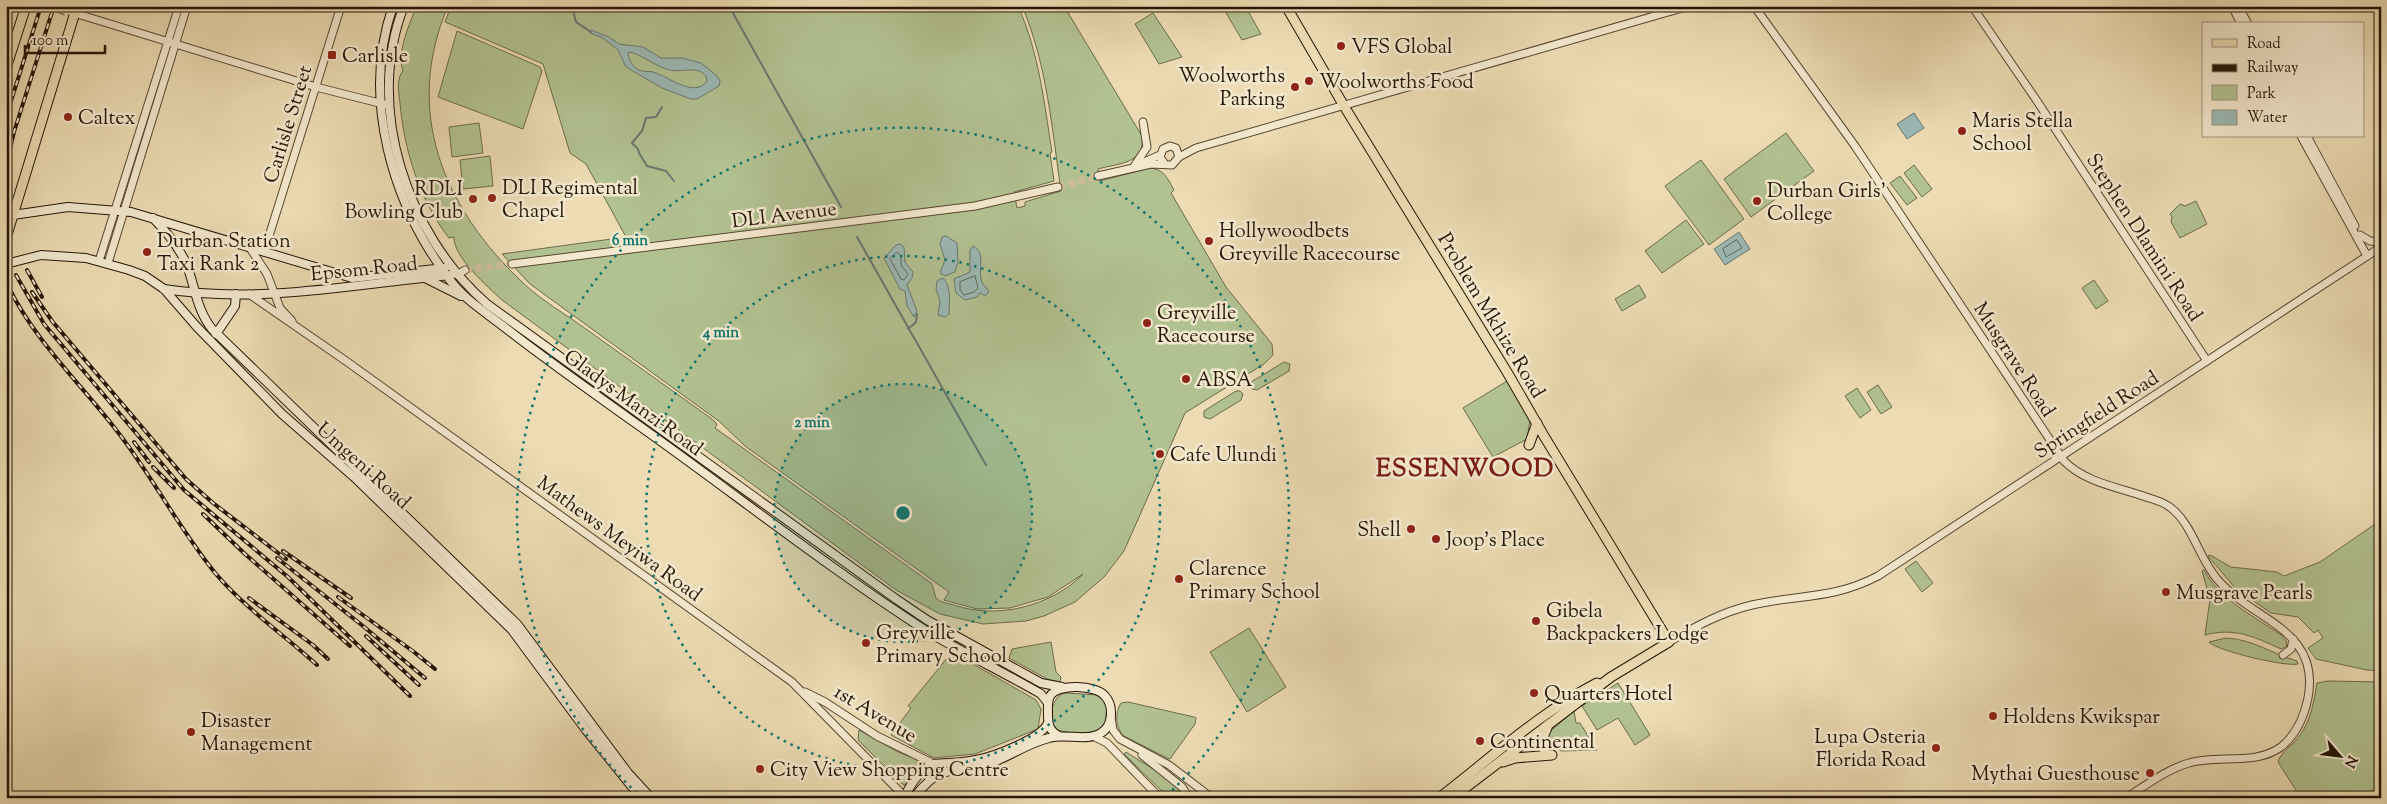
<svg xmlns="http://www.w3.org/2000/svg" width="2387" height="804" viewBox="0 0 2387 804" font-family="'Sorts Mill Goudy',serif">
	<style>
		.green { fill: #b2c191; stroke: #6b6b4c }
		.water { fill: #9bb9b5; stroke: #6b776f; fill-rule: evenodd }
		.lines { fill: none; stroke-linecap: round; stroke-linejoin: round }
		.shore { stroke: #60675e; stroke-width: 1 }
		.stream { stroke: #6b776f; stroke-width: 2 }
		.tertiary-tunnel { stroke: #cebd99; stroke-width: 7; stroke-dasharray: 7 3.5; stroke-linecap: butt }
		.tertiary-casing { stroke: #564631; stroke-width: 9 }
		.secondary-casing { stroke: #241506; stroke-width: 10 }
		.primary-casing { stroke: #241506; stroke-width: 11 }
		.trunk-casing { stroke: #241506; stroke-width: 11 }
		.tertiary { stroke: #f3e8ce; stroke-width: 7 }
		.secondary { stroke: #f3e8ce; stroke-width: 8 }
		.primary { stroke: #ecdbb3; stroke-width: 9 }
		.trunk { stroke: #ecdbb3; stroke-width: 9 }
		.rail-casing { stroke: #241506; stroke-width: 4 }
		.rail { stroke: #f3e8ce; stroke-width: 2; stroke-dasharray: 5.5; stroke-linecap: butt }
		.tertiary-bridge-casing { stroke: #564631; stroke-width: 9; stroke-linecap: butt }
		.tertiary-bridge { stroke: #f3e8ce; stroke-width: 7 }
		.ring { fill: none; stroke: #0f766e; stroke-width: 2.5; stroke-dasharray: 2.5 5 }
		.poi-dot { fill: #8f2418; stroke: #f3e8ce; stroke-width: 2 }
		.labels { text-anchor: middle; stroke-width: 5; stroke-linejoin: round; paint-order: stroke }
		.poi-label { font-size: 20px; fill: #241506; stroke: #f3e8ce; text-anchor: start }
		.street-label { font-size: 20px; fill: #241506; stroke: #f3e8ce }
		.district-label { font-size: 25px; font-weight: bold; letter-spacing: 1px; fill: #7a1f14; stroke: #f3e8ce }
		.centre { fill: #0f766e; stroke: #f3e8ce; stroke-width: 2.5 }
		.ring-label { font-size: 15px; text-anchor: middle; font-weight: bold; fill: #0f766e; stroke: #f3e8ce; stroke-width: 5; stroke-linejoin: round; paint-order: stroke }
	</style>
	<rect width="100%" height="100%" fill="#ecdbb3"/>
	<filter id="stains"><feTurbulence type="fractalNoise" baseFrequency=".004" numOctaves="4"/><feColorMatrix values="0 0 0 0 .2 0 0 0 0 .09 0 0 0 0 .02 0 0 0 .5 -.17"/></filter>
	<radialGradient id="worn" r=".72"><stop offset=".6" stop-color="#630" stop-opacity="0"/><stop offset="1" stop-color="#630" stop-opacity=".3"/></radialGradient>
	<g class="green">
		<path d="M 417,6 L 448,6 C 403,111 443,207 522,282 C 541,300 565,314 586,329 C 628,359 670,389 712,419 L 717,424 L 715,428 L 931,583 C 934,587 934,594 936,598 C 939,602 950,604 954,605 C 997,620 1052,606 1083,574 L 1048,597 L 1010,608 L 977,609 L 944,600 L 949,592 L 745,446 L 720,422 L 530,284 L 502,254 L 626,237 L 586,164 L 570,153 L 543,64 L 445,22 L 451,6 L 1018,6 C 1039,53 1044,102 1052,152 L 1050,153 L 1054,181 L 1014,192 L 1017,208 L 1025,206 L 1025,202 L 1061,191 C 1052,129 1047,64 1022,6 L 1064,6 L 1142,136 C 1146,164 1119,163 1098,169 L 1100,181 L 1150,168 C 1164,169 1168,179 1174,190 L 1171,193 L 1226,287 L 1272,344 L 1273,355 L 1264,364 L 1185,413 L 1124,551 L 1104,577 L 1075,602 L 1044,616 L 1026,621 L 983,624 L 940,614 L 896,590 L 502,300 C 488,287 453,257 454,237 L 449,238 C 420,201 404,150 400,103 C 399,95 397,84 400,76 C 401,74 402,72 403,70 C 396,55 410,21 417,6 Z"/>
		<path d="M 1222,6 L 1245,6 L 1261,34 L 1242,40 Z"/>
		<path d="M 1153,13 L 1182,57 L 1159,64 L 1135,24 Z"/>
		<path d="M 457,31 L 540,67 L 542,71 L 523,129 L 438,97 Z"/>
		<path d="M 479,123 L 483,153 L 452,157 L 449,127 Z"/>
		<path d="M 1786,133 L 1814,171 L 1751,217 L 1724,179 Z"/>
		<path d="M 490,156 L 493,186 L 463,189 L 460,160 Z"/>
		<path d="M 1701,160 L 1744,219 L 1709,245 L 1665,186 Z"/>
		<path d="M 1914,165 L 1932,189 L 1922,197 L 1904,173 Z"/>
		<path d="M 1900,176 L 1917,198 L 1907,205 L 1890,183 Z"/>
		<path d="M 2196,201 L 2207,224 L 2180,238 L 2171,222 L 2172,217 L 2170,214 L 2180,204 L 2185,206 Z"/>
		<path d="M 1686,220 L 1704,244 L 1662,273 L 1645,251 Z"/>
		<path d="M 2094,280 L 2108,301 L 2096,309 L 2082,288 Z"/>
		<path d="M 1639,285 L 1646,297 L 1622,311 L 1615,299 Z"/>
		<path d="M 1284,362 L 1290,364 L 1289,371 L 1257,390 L 1252,389 L 1251,382 Z"/>
		<path d="M 1507,381 L 1530,420 L 1527,439 L 1493,457 L 1463,408 Z"/>
		<path d="M 1878,385 L 1892,407 L 1881,414 L 1867,392 Z"/>
		<path d="M 1857,388 L 1871,410 L 1860,418 L 1845,396 Z"/>
		<path d="M 1236,391 L 1240,391 L 1243,394 L 1241,400 L 1210,419 L 1204,417 L 1204,411 Z"/>
		<path d="M 2381,520 L 2381,671 L 2367,670 L 2316,659 L 2308,648 L 2323,638 L 2318,630 L 2314,633 L 2298,617 L 2271,613 L 2236,589 L 2208,556 L 2210,555 L 2231,567 L 2277,572 L 2284,576 L 2320,562 Z"/>
		<path d="M 1916,561 L 1933,583 L 1922,592 L 1905,569 Z"/>
		<path d="M 2204,570 C 2220,600 2254,616 2281,635 L 2286,641 L 2287,646 L 2281,649 C 2255,637 2234,627 2205,635 L 2210,599 L 2202,571 Z"/>
		<path d="M 1249,628 L 1286,687 L 1247,712 L 1210,652 Z"/>
		<path d="M 2226,638 C 2252,639 2273,654 2297,661 L 2298,664 C 2286,667 2217,651 2209,642 Z"/>
		<path d="M 1051,642 L 1056,672 L 1061,677 L 1060,682 L 1047,679 L 1009,658 L 1012,649 Z"/>
		<path d="M 952,652 L 1036,700 L 1041,709 L 1038,729 L 975,754 L 934,758 L 891,735 L 911,708 L 908,706 Z"/>
		<path d="M 2328,681 L 2381,682 L 2381,798 L 2301,798 L 2278,762 C 2281,751 2294,745 2300,735 C 2311,720 2314,701 2317,683 Z"/>
		<path d="M 1618,683 L 1650,735 L 1635,745 L 1618,718 L 1597,730 L 1582,706 Z"/>
		<path d="M 1065,693 L 1100,695 L 1107,705 L 1105,726 C 1102,728 1098,732 1095,732 C 1089,734 1061,733 1056,729 C 1047,720 1051,697 1065,693 Z"/>
		<path d="M 1128,702 L 1194,717 L 1196,718 L 1195,724 L 1170,759 L 1167,758 L 1124,736 C 1115,728 1115,713 1121,703 Z"/>
		<path d="M 1574,711 L 1576,723 L 1580,723 L 1597,750 L 1562,751 L 1547,744 L 1547,734 Z"/>
		<path d="M 859,730 L 898,752 L 922,761 C 922,768 911,783 904,785 L 901,783 L 858,740 Z"/>
		<path d="M 1126,752 L 1174,782 L 1185,798 L 1170,798 L 1167,796 L 1124,754 Z"/>
	</g>
	<g class="water">
		<path d="M 591,30 L 609,37 L 619,44 L 643,47 L 661,58 L 682,58 L 701,63 L 717,76 L 720,81 L 719,86 L 697,99 L 691,99 L 662,88 L 626,67 L 618,50 L 603,38 L 590,33 ZM 629,52 C 644,55 654,66 669,70 C 682,73 697,65 706,76 L 707,81 C 695,98 670,78 656,73 C 650,70 642,73 637,69 C 632,66 630,60 628,55 Z"/>
		<path d="M 1914,113 L 1924,128 L 1907,139 L 1897,124 Z"/>
		<path d="M 1739,232 L 1750,249 L 1725,265 L 1714,249 Z"/>
		<path d="M 946,236 L 957,243 L 958,262 L 955,272 L 945,276 L 940,273 L 945,260 L 940,244 L 942,237 Z"/>
		<path d="M 900,244 L 904,247 L 905,262 L 913,272 L 912,278 L 907,285 L 917,311 L 914,317 L 907,306 L 905,291 L 900,289 L 884,258 L 896,245 Z"/>
		<path d="M 973,246 C 987,253 977,271 982,282 C 984,286 988,289 989,292 L 985,296 L 980,293 L 977,297 L 965,300 L 956,293 L 954,279 L 970,272 L 970,250 Z"/>
		<path d="M 943,278 C 952,287 949,303 949,314 L 945,317 L 938,315 L 940,301 L 936,289 L 937,281 Z"/>
	</g>
	<g class="lines">
		<g class="shore">
			<path d="M 1737,240 L 1742,248 L 1726,257 L 1723,249 Z"/>
			<path d="M 897,252 L 901,256 L 901,265 L 908,274 L 904,280 L 901,279 L 890,259 Z"/>
			<path d="M 975,276 L 978,288 L 974,292 L 964,295 L 960,290 L 960,282 Z"/>
		</g>
		<g class="stream">
			<path d="M 572,6 L 576,22 L 591,32"/>
			<path d="M 729,6 L 841,207"/>
			<path d="M 662,107 L 656,117 L 646,118 L 642,131 L 632,143 L 638,149 L 639,153 L 647,166 L 666,171 L 674,181"/>
			<path d="M 857,237 L 986,465"/>
			<path d="M 908,329 L 916,322 L 917,314"/>
		</g>
		<g class="tertiary-tunnel">
			<path d="M 1058,187 L 1098,176"/>
			<path d="M 465,270 L 512,264"/>
		</g>
		<g class="tertiary-casing">
			<g id="tertiary">
				<path d="M 1754,6 L 1855,146 L 2064,461 C 2086,483 2118,487 2146,497 C 2155,500 2164,502 2171,508 C 2193,525 2199,559 2218,580 C 2253,621 2321,629 2308,698 C 2304,717 2296,735 2281,747 C 2255,766 2218,754 2189,763 C 2167,769 2145,786 2126,798"/>
				<path d="M 1972,6 L 2037,101 L 2207,361"/>
				<path d="M 2232,6 L 2241,24"/>
				<path d="M 2238,6 L 2248,24"/>
				<path d="M 71,12 L 316,87 L 387,105"/>
				<path d="M 2301,136 L 2367,256"/>
				<path d="M 2307,136 L 2355,226"/>
				<path d="M 1179,157 L 1196,148 L 1689,6"/>
				<path d="M 1142,163 L 1160,155"/>
				<path d="M 1135,165 L 1147,147 L 1143,122"/>
				<path d="M 1098,176 L 1151,164 L 1172,165 L 1179,157 L 1176,148 L 1170,146 L 1163,149 L 1160,157 L 1164,163"/>
				<path d="M 2360,235 L 2370,241 L 2381,242"/>
				<path d="M 250,248 L 267,274 L 280,308 L 292,321"/>
				<path d="M 264,252 L 341,6"/>
				<path d="M 99,261 L 179,6"/>
				<path d="M 108,263 L 187,6"/>
				<path d="M 512,264 L 975,206 L 1058,187"/>
				<path d="M 457,275 L 465,270"/>
				<path d="M 249,294 L 346,361 L 792,682 L 906,798"/>
				<path d="M 1669,642 C 1696,626 1722,612 1752,605 C 1799,594 1832,600 1878,576 L 2381,247"/>
				<path d="M 2283,655 L 2291,649 L 2293,639"/>
				<path d="M 805,692 L 825,702 L 877,736 L 930,762 L 935,776"/>
				<path d="M 1111,717 L 1113,730 L 1120,739 L 1169,765 L 1212,798"/>
				<path d="M 1093,736 L 1107,743 L 1160,798"/>
				<path d="M 1142,755 L 1182,787 L 1189,798"/>
			</g>
		</g>
		<g class="secondary-casing">
			<g id="secondary">
				<path d="M 393,6 C 361,98 392,204 450,280 C 464,299 485,312 503,326 C 545,359 588,389 631,420 C 729,489 824,565 925,630 C 963,653 1003,672 1041,694 L 1048,703"/>
				<path d="M 404,6 C 364,107 407,235 487,304 L 896,599 L 927,620 L 1041,683 L 1062,687"/>
				<path d="M 6,216 L 68,207 L 131,212 L 352,278 L 445,268"/>
				<path d="M 153,218 C 166,231 178,246 186,263 C 195,285 196,309 212,329 L 517,624 L 628,773 L 651,798"/>
				<path d="M 6,264 L 41,255 L 86,258 L 129,270 L 145,276 L 164,289 L 197,327 L 282,414 L 354,477 L 512,630 L 586,730 L 641,798"/>
				<path d="M 427,279 L 461,296"/>
				<path d="M 164,289 C 260,304 356,284 451,275"/>
				<path d="M 216,334 L 235,306 L 236,294"/>
				<path d="M 904,798 C 910,785 920,770 933,764 C 947,763 962,763 976,760 C 993,757 1041,739 1048,723"/>
				<path d="M 913,798 C 920,791 926,782 935,777 C 947,768 965,771 979,767 C 1004,761 1024,744 1049,738 C 1065,733 1087,742 1101,733 C 1113,726 1114,706 1105,696 C 1096,685 1058,683 1050,696 C 1047,702 1048,709 1048,715 C 1048,726 1050,731 1059,736"/>
			</g>
		</g>
		<g class="primary-casing">
			<g id="primary">
				<path d="M 1286,6 L 1344,106 L 1507,372 L 1544,436 L 1669,642 L 1611,677 L 1452,798"/>
				<path d="M 1529,445 L 1537,423"/>
				<path d="M 1545,752 L 1542,740 L 1548,725"/>
				<path d="M 1503,762 L 1515,758 L 1552,755"/>
				<path d="M 1439,798 C 1490,759 1539,713 1597,683"/>
			</g>
		</g>
		<g class="trunk-casing">
			<g id="trunk">
				<path d="M 6,68 L 26,6"/>
				<path d="M 6,238 L 77,6"/>
			</g>
		</g>
		<use href="#tertiary" class="tertiary"/>
		<use href="#secondary" class="secondary"/>
		<use href="#primary" class="primary"/>
		<use href="#trunk" class="trunk"/>
		<g class="rail-casing">
			<g id="rail">
				<path d="M 6,117 L 41,6"/>
				<path d="M 7,199 L 9,153 L 14,132 L 54,6"/>
				<path d="M 27,270 L 42,297"/>
				<path d="M 16,275 L 44,324 L 184,490 L 288,577 L 410,696"/>
				<path d="M 8,286 C 35,341 80,383 117,431 C 153,477 179,529 216,574 C 245,608 284,635 317,665"/>
				<path d="M 32,292 L 52,321 L 186,479 L 213,503 L 286,559"/>
				<path d="M 134,442 L 149,462"/>
				<path d="M 153,467 L 174,488"/>
				<path d="M 203,514 L 245,554 L 350,646"/>
				<path d="M 283,551 L 351,598"/>
				<path d="M 277,558 L 363,626 L 425,678"/>
				<path d="M 338,597 L 414,652 L 435,669"/>
				<path d="M 249,598 L 313,645 L 328,659"/>
				<path d="M 366,636 L 419,685"/>
			</g>
		</g>
		<use href="#rail" class="rail"/>
		<g class="tertiary-bridge-casing">
			<path id="tertiary-bridge" d="M 53,6 L 66,11"/>
		</g>
		<use href="#tertiary-bridge" class="tertiary-bridge"/>
	</g>
	<circle cx="903" cy="513" r="129" fill="#0f766e" fill-opacity=".12"/>
	<g class="ring">
		<circle cx="903" cy="513" r="129"/>
		<circle cx="903" cy="513" r="257"/>
		<path d="M642 798A386 386 0 1 1 1164 798"/>
	</g>
	<g class="poi-dot">
		<circle cx="1341" cy="46" r="5"/>
		<rect x="327" y="50" width="10" height="10" rx="2.5"/>
		<circle cx="1309" cy="81" r="5"/>
		<circle cx="1295" cy="87" r="5"/>
		<circle cx="68" cy="117" r="5"/>
		<circle cx="1962" cy="131" r="5"/>
		<circle cx="492" cy="198" r="5"/>
		<circle cx="473" cy="199" r="5"/>
		<circle cx="1757" cy="201" r="5"/>
		<circle cx="1209" cy="241" r="5"/>
		<circle cx="147" cy="252" r="5"/>
		<circle cx="1147" cy="323" r="5"/>
		<circle cx="1186" cy="379" r="5"/>
		<circle cx="1160" cy="454" r="5"/>
		<circle cx="1411" cy="529" r="5"/>
		<circle cx="1436" cy="539" r="5"/>
		<circle cx="1179" cy="579" r="5"/>
		<circle cx="2166" cy="592" r="5"/>
		<circle cx="1536" cy="621" r="5"/>
		<circle cx="866" cy="643" r="5"/>
		<circle cx="1534" cy="693" r="5"/>
		<circle cx="1993" cy="716" r="5"/>
		<circle cx="191" cy="732" r="5"/>
		<circle cx="1480" cy="741" r="5"/>
		<circle cx="1936" cy="748" r="5"/>
		<circle cx="760" cy="769" r="5"/>
		<circle cx="2150" cy="773" r="5"/>
	</g>
	<g class="labels">
		<g class="poi-label">
			<text x="1351" y="53">VFS Global</text>
			<text x="342" y="62">Carlisle</text>
			<text x="1285" y="82" text-anchor="end">Woolworths<tspan x="1285" dy="23">Parking</tspan></text>
			<text x="1319" y="88">Woolworths Food</text>
			<text x="78" y="124">Caltex</text>
			<text x="1972" y="127">Maris Stella<tspan x="1972" dy="23">School</tspan></text>
			<text x="502" y="194">DLI Regimental<tspan x="502" dy="23">Chapel</tspan></text>
			<text x="463" y="195" text-anchor="end">RDLI<tspan x="463" dy="23">Bowling Club</tspan></text>
			<text x="1767" y="197">Durban Girls'<tspan x="1767" dy="23">College</tspan></text>
			<text x="1219" y="237">Hollywoodbets<tspan x="1219" dy="23">Greyville Racecourse</tspan></text>
			<text x="157" y="247">Durban Station<tspan x="157" dy="23">Taxi Rank 2</tspan></text>
			<text x="1157" y="319">Greyville<tspan x="1157" dy="23">Racecourse</tspan></text>
			<text x="1196" y="386">ABSA</text>
			<text x="1170" y="461">Cafe Ulundi</text>
			<text x="1401" y="536" text-anchor="end">Shell</text>
			<text x="1446" y="546">Joop's Place</text>
			<text x="1189" y="575">Clarence<tspan x="1189" dy="23">Primary School</tspan></text>
			<text x="2176" y="599">Musgrave Pearls</text>
			<text x="1546" y="617">Gibela<tspan x="1546" dy="23">Backpackers Lodge</tspan></text>
			<text x="876" y="639">Greyville<tspan x="876" dy="23">Primary School</tspan></text>
			<text x="1544" y="700">Quarters Hotel</text>
			<text x="2003" y="723">Holdens Kwikspar</text>
			<text x="201" y="727">Disaster<tspan x="201" dy="23">Management</tspan></text>
			<text x="1926" y="743" text-anchor="end">Lupa Osteria<tspan x="1926" dy="23">Florida Road</tspan></text>
			<text x="1490" y="748">Continental</text>
			<text x="770" y="776">City View Shopping Centre</text>
			<text x="2140" y="780" text-anchor="end">Mythai Guesthouse</text>
		</g>
		<g class="street-label">
			<text transform="translate(287 124) rotate(-73)" y="7">Carlisle Street</text>
			<text transform="translate(784 214) rotate(-7)" y="7">DLI Avenue</text>
			<text transform="translate(2145 237) rotate(57)" y="7">Stephen Dlamini Road</text>
			<text transform="translate(364 268) rotate(-6)" y="7">Epsom Road</text>
			<text transform="translate(1492 315) rotate(59)" y="7">Problem Mkhize Road</text>
			<text transform="translate(2015 359) rotate(57)" y="7">Musgrave Road</text>
			<text transform="translate(634 402) rotate(36)" y="7">Gladys Manzi Road</text>
			<text transform="translate(2096 414) rotate(-33)" y="7">Springfield Road</text>
			<text transform="translate(364 465) rotate(42)" y="7">Umgeni Road</text>
			<text transform="translate(620 538) rotate(36)" y="7">Mathews Meyiwa Road</text>
			<text transform="translate(876 713) rotate(31)" y="7">1st Avenue</text>
		</g>
		<g class="district-label">
			<text x="1465" y="476">ESSENWOOD</text>
		</g>
	</g>
	<circle cx="903" cy="513" r="8" class="centre"/>
	<g class="ring-label">
		<text x="630" y="245">6 min</text>
		<text x="721" y="337">4 min</text>
		<text x="812" y="427">2 min</text>
	</g>
	<rect width="2387" height="804" fill="none" stroke="#ecdbb3" stroke-width="25"/>
	<rect x="8" y="8" width="2372" height="789" fill="none" stroke="#241506" stroke-width="2.5"/>
	<rect x="12" y="12" width="2362" height="779" fill="none" stroke="#241506"/>
	<rect x="2202" y="22" width="162" height="115" fill="#f3e8ce" stroke="#a0947e"/>
	<rect x="2212" y="39" width="25" height="8" fill="#ecdbb3" stroke="#a0947e"/>
	<text x="2247" y="48" font-size="15" fill="#241506">Road</text>
	<rect x="2212" y="64" width="25" height="8" fill="#241506" stroke="#a0947e"/>
	<text x="2247" y="72" font-size="15" fill="#241506">Railway</text>
	<rect x="2212" y="85" width="25" height="15" fill="#b2c191" stroke="#a0947e"/>
	<text x="2247" y="98" font-size="15" fill="#241506">Park</text>
	<rect x="2212" y="110" width="25" height="15" fill="#9bb9b5" stroke="#a0947e"/>
	<text x="2247" y="122" font-size="15" fill="#241506">Water</text>
	<g transform="translate(2340 756) rotate(118)" stroke="#f3e8ce" stroke-width="4" paint-order="stroke">
	<path d="M0-4L9 19L0 12L-9 19Z" fill="#241506"/>
	<text y="-8" font-size="14" font-weight="bold" text-anchor="middle" fill="#241506">N</text>
	</g>
	<path d="M25 45v8h80v-8" fill="none" stroke="#241506" stroke-width="2.5"/>
	<text x="32" y="45" font-size="15" fill="#241506" stroke="#f3e8ce" stroke-width="4" paint-order="stroke">100 m</text>
	<rect width="100%" height="100%" filter="url(#stains)"/>
	<rect width="100%" height="100%" fill="url(#worn)"/>
</svg>
